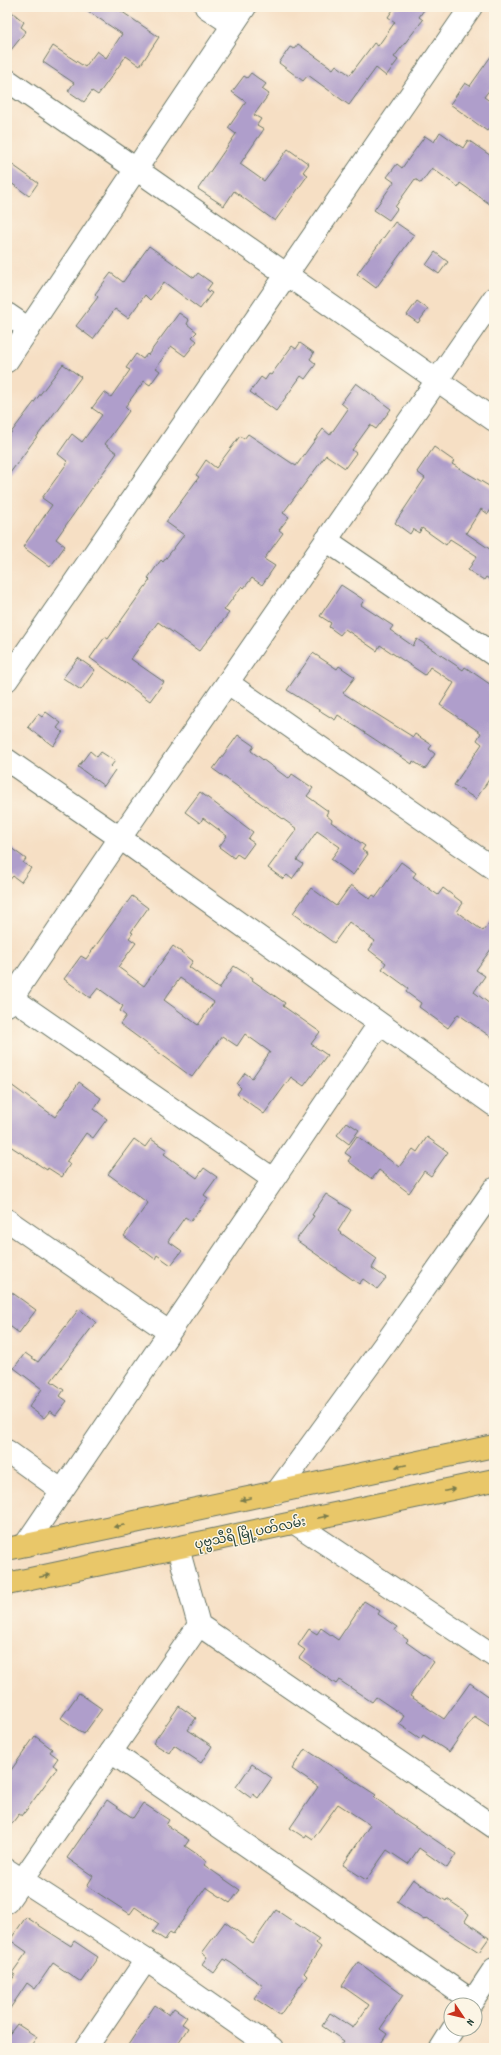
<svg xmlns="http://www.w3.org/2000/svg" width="501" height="2055" viewBox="0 0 501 2055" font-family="Dekko,'Noto Sans Myanmar',sans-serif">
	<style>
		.building { fill: #af9ecb; fill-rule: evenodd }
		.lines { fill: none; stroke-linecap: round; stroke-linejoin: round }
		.minor-casing { stroke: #6a7666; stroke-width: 24 }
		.major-casing { stroke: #6a7666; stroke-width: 24 }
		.minor { stroke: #fff; stroke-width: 22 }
		.major { stroke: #e9c769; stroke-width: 22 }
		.oneway { fill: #7a7b4c }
		.labels { text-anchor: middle; stroke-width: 3; stroke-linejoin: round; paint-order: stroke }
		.street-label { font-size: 13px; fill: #1f3d34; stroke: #fcf5e5 }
	</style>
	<rect width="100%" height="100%" fill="#fcf5e5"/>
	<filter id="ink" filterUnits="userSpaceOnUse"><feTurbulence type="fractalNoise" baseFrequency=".025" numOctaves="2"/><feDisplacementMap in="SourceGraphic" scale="8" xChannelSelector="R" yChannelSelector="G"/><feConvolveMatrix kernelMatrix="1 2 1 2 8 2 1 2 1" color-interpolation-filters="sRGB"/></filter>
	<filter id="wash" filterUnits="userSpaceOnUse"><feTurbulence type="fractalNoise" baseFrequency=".012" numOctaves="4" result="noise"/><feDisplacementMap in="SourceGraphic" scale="16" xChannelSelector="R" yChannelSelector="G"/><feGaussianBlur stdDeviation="0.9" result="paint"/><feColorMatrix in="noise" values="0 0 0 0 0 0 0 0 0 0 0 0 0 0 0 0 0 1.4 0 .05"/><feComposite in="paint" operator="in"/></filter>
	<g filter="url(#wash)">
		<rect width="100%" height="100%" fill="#f6dfc4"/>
		<g id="blocks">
			<g class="building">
				<path d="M 82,7 L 115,7 L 159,37 L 140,66 L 126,56 L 98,95 L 92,91 L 84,102 L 68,91 L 74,83 L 43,62 L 53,46 L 85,67 L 97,51 L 106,58 L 122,34 Z"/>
				<path d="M 395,7 L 426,7 L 419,17 L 423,20 L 394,57 L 398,60 L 386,76 L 376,68 L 349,105 L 308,75 L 303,81 L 279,63 L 290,47 L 294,49 L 298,44 L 333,69 L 336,65 L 350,75 L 374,43 L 378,46 L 395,22 L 388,17 Z"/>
				<path d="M 7,8 L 24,22 L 21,27 L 26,31 L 7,55 Z"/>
				<path d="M 494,52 L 494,84 L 484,97 L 494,104 L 494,121 L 487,131 L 450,104 L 465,83 L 470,86 Z"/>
				<path d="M 251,73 L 266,84 L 262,89 L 269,94 L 254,115 L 261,119 L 257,125 L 264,129 L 240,164 L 264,181 L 288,149 L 309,164 L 303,172 L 308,175 L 275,221 L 234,191 L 224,206 L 198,189 L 236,134 L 228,128 L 246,102 L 232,92 L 244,76 L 247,78 Z"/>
				<path d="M 440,132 L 463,148 L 468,140 L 494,158 L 494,207 L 460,183 L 458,187 L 432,168 L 421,183 L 415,179 L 395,207 L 397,209 L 389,220 L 374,210 L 394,182 L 387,177 L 397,164 L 402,168 L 425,136 L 434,142 Z"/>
				<path d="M 7,161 L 38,183 L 29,196 L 7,180 Z"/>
				<path d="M 395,222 L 414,235 L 376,288 L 357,274 Z"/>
				<path d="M 149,246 L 194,278 L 198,273 L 212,283 L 207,290 L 212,293 L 200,309 L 164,282 L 150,300 L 145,295 L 128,318 L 115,309 L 93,339 L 76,326 L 98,297 L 95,294 L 111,273 L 123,282 Z"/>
				<path d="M 435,252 L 448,262 L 439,274 L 426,265 Z"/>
				<path d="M 417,301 L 428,309 L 418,323 L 407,315 Z"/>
				<path d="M 179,313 L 189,320 L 187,324 L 197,332 L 192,337 L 197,341 L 185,356 L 171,346 L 156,368 L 160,371 L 150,385 L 144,381 L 125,407 L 129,411 L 105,444 L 117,453 L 56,539 L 65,546 L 50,567 L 23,547 L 52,505 L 42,498 L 68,462 L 58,454 L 72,434 L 82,442 L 102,415 L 92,408 L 104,392 L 111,397 L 130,370 L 126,368 L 136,354 L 143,359 L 147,354 L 148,355 Z"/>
				<path d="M 300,343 L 314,353 L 310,359 L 316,364 L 305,379 L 301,376 L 276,411 L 250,392 L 261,377 L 265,380 L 269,374 L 271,375 L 292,346 L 296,349 Z"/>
				<path d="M 63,364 L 81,377 L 7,477 L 7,438 Z"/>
				<path d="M 356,383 L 391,409 L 376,429 L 370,425 L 352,450 L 356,453 L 345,468 L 326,455 L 283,513 L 289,517 L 279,530 L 283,533 L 264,559 L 275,566 L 262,585 L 252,578 L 244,588 L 242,586 L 224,610 L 229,613 L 199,651 L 158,622 L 131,659 L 164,682 L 150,701 L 90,658 L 105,637 L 108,639 L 150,580 L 148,578 L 161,560 L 163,562 L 184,535 L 166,522 L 199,477 L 196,475 L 206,460 L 216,468 L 240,436 L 244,439 L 248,434 L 296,466 L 323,429 L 330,435 L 348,409 L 341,403 Z"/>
				<path d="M 434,447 L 454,461 L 452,464 L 494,489 L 494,505 L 488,514 L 481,509 L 466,533 L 494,552 L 494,582 L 486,577 L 484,580 L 468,570 L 477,556 L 450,539 L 446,545 L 422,528 L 419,533 L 413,529 L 410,534 L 395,523 L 425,478 L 417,472 Z"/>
				<path d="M 341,585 L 364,600 L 361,605 L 393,626 L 390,630 L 413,646 L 417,639 L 463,670 L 465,667 L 494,687 L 494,772 L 476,799 L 454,785 L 482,744 L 477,740 L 481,733 L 440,705 L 454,683 L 430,667 L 425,675 L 380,645 L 377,651 L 345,629 L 340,635 L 329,627 L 331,623 L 320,616 Z"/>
				<path d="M 313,653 L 337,669 L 339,666 L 355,677 L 343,693 L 413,737 L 415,734 L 432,745 L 429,749 L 435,754 L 425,769 L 413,761 L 412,764 L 338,715 L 335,720 L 287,690 Z"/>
				<path d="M 78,658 L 95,670 L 81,690 L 63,678 Z"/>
				<path d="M 46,712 L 61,723 L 57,728 L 63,732 L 53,746 L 28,727 L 38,714 L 42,717 Z"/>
				<path d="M 238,735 L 254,746 L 251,751 L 289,779 L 292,774 L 313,788 L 307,796 L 328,811 L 326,815 L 332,820 L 331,822 L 365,846 L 362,850 L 368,854 L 353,875 L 331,859 L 340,847 L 317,831 L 297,860 L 303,864 L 292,879 L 287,875 L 283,879 L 268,868 L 297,829 L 213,769 Z"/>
				<path d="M 90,751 L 97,757 L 101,752 L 115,761 L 111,766 L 115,770 L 104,786 L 78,767 Z"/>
				<path d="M 200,792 L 253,832 L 248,839 L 254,843 L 243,858 L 237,854 L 234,858 L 219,847 L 227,836 L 203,818 L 200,823 L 185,812 Z"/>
				<path d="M 7,845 L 26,859 L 23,863 L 31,868 L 21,882 L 13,876 L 7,883 Z"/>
				<path d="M 401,862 L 416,873 L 413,877 L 438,895 L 443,888 L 463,903 L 457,912 L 483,931 L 494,917 L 494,945 L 476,970 L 485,976 L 474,992 L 494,1007 L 494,1039 L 458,1014 L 448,1028 L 419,1007 L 421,1003 L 406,992 L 408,988 L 382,969 L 386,963 L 369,950 L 375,941 L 349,922 L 334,943 L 293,913 L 311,888 L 336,906 L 351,885 L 370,899 L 373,895 L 376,897 Z"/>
				<path d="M 132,896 L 148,908 L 131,932 L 133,933 L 129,938 L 136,943 L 118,967 L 144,986 L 173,946 L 193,961 L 189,967 L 219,989 L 234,966 L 253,978 L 252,980 L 285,1003 L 283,1006 L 320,1032 L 311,1044 L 327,1055 L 304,1086 L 291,1077 L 264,1114 L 237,1094 L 241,1088 L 237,1084 L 245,1073 L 252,1078 L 270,1052 L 245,1034 L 237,1046 L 222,1036 L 192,1077 L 120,1024 L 126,1016 L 120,1011 L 123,1006 L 98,988 L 90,998 L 64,979 L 81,956 L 86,959 ZM 180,978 L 214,1002 L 198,1025 L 164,1000 Z"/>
				<path d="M 7,1082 L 55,1117 L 79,1082 L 101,1098 L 94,1109 L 107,1119 L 93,1138 L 86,1133 L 66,1162 L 70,1164 L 62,1177 L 48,1168 L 47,1170 L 7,1144 Z"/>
				<path d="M 347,1122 L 359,1130 L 349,1144 L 337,1135 Z"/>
				<path d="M 357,1136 L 399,1167 L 413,1149 L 417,1152 L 427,1137 L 448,1152 L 431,1176 L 424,1171 L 409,1193 L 379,1170 L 372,1179 L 348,1161 L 351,1157 L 345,1153 Z"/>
				<path d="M 134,1139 L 145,1147 L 151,1139 L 167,1150 L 164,1154 L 197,1178 L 204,1168 L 217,1177 L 204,1195 L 208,1198 L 191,1221 L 185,1217 L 168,1241 L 182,1251 L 171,1265 L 157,1255 L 155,1259 L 124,1236 L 148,1203 L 108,1174 Z"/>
				<path d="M 326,1194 L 351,1210 L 338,1231 L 377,1259 L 372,1268 L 386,1278 L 377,1289 L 363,1279 L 359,1284 L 296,1240 L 314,1216 L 312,1215 Z"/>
				<path d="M 7,1289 L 36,1310 L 19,1333 L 7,1324 Z"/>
				<path d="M 79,1309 L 96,1322 L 51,1381 L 64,1390 L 60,1396 L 67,1401 L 56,1415 L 50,1411 L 44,1418 L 29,1407 L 42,1389 L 14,1368 L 25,1353 L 38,1362 Z"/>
				<path d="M 364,1601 L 380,1611 L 378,1614 L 397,1627 L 395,1631 L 408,1640 L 406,1642 L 434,1662 L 410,1696 L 444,1719 L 470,1683 L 494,1700 L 494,1729 L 474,1716 L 449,1752 L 423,1735 L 421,1739 L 399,1724 L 404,1716 L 376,1697 L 372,1702 L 339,1680 L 336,1684 L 299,1658 L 305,1650 L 298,1645 L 309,1629 L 317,1634 L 321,1628 L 338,1640 Z"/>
				<path d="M 79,1693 L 102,1709 L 84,1734 L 61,1718 Z"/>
				<path d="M 179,1706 L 196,1718 L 188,1730 L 212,1746 L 201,1763 L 174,1745 L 169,1753 L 153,1743 Z"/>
				<path d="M 35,1736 L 52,1749 L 50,1752 L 58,1758 L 53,1765 L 57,1768 L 22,1816 L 19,1814 L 7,1830 L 7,1776 Z"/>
				<path d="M 305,1749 L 376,1795 L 374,1797 L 398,1815 L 456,1854 L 447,1868 L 419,1848 L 408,1864 L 387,1850 L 366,1880 L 343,1865 L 370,1825 L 338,1804 L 313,1839 L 307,1835 L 305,1838 L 290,1828 L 318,1787 L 292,1769 Z"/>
				<path d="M 252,1764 L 272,1778 L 258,1798 L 253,1794 L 251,1798 L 236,1787 Z"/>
				<path d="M 107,1800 L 133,1818 L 143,1803 L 169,1820 L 166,1825 L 189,1840 L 185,1846 L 207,1861 L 204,1865 L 240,1890 L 230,1903 L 206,1887 L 173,1934 L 170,1932 L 165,1940 L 153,1932 L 159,1924 L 135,1907 L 130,1914 L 87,1886 L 93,1876 L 67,1858 Z"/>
				<path d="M 413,1879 L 446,1901 L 447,1899 L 469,1914 L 465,1921 L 489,1938 L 479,1952 L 426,1918 L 424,1920 L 397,1902 Z"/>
				<path d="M 276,1910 L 319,1939 L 316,1943 L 321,1947 L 304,1973 L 307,1976 L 280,2015 L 254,1998 L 263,1986 L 231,1963 L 224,1959 L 214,1973 L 202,1964 L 207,1957 L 202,1953 L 225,1922 L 253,1943 Z"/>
				<path d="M 26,1917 L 71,1946 L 74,1941 L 98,1957 L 81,1982 L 53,1963 L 35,1989 L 27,1983 L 7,2013 L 7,1987 L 15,1975 L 12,1973 L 27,1952 L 10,1940 Z"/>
				<path d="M 358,1962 L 403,1995 L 380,2029 L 387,2034 L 378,2048 L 339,2048 L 344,2041 L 322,2026 L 330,2013 L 353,2028 L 369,2005 L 342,1986 Z"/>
				<path d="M 155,2005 L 169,2015 L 174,2008 L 187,2017 L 182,2024 L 188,2028 L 175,2048 L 126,2048 Z"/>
				<path d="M 17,2024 L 37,2037 L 29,2048 L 7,2048 L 7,2037 Z"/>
			</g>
		</g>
	</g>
	<g filter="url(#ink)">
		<use href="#blocks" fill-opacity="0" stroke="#6a7666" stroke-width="1"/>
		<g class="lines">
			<g class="minor-casing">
				<g id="minor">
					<path d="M 206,7 L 233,25"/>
					<path d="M 7,80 L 136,169 L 494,420"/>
					<path d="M 7,314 L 29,329"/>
					<path d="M 7,361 L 245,7"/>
					<path d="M 326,540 L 494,655"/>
					<path d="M 7,680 L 471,7"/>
					<path d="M 228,683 L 494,869"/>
					<path d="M 7,760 L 120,838 L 494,1105"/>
					<path d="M 12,998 L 273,1179"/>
					<path d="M 7,1005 L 120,838 L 494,298"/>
					<path d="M 7,1220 L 169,1332"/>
					<path d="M 7,1451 L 61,1490"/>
					<path d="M 276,1493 L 387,1341 L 494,1189"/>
					<path d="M 295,1523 L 494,1656"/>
					<path d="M 25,1545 L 379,1024"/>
					<path d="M 178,1548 L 199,1625 L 494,1827"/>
					<path d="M 111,1752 L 472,2001"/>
					<path d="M 7,1870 L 146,1960 L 272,2048"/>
					<path d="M 7,1902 L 199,1625"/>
					<path d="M 470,2005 L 494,1969"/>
					<path d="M 86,2048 L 146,1960"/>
					<path d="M 441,2048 L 453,2029"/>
				</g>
			</g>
			<g class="major-casing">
				<g id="major">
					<path d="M 7,1549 L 494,1446"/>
					<path d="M 7,1584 L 494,1480"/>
				</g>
			</g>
			<use href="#minor" class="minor"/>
			<use href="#major" class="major"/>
		</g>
		<defs><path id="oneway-solid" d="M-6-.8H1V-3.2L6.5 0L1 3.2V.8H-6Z"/></defs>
		<g class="oneway">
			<use href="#oneway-solid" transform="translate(401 1466) rotate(168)"/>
			<use href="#oneway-solid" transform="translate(450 1490) rotate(-12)"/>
			<use href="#oneway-solid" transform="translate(246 1499) rotate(168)"/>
			<use href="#oneway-solid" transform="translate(323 1517) rotate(-12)"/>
			<use href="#oneway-solid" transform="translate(119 1526) rotate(168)"/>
			<use href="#oneway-solid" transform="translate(45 1576) rotate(-12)"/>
		</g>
	</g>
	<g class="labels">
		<g class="street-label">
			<text transform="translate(250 1532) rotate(-12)" y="5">ပုဗ္ဗသီရိ မြို့ပတ်လမ်း</text>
		</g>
	</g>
	<rect width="501" height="2055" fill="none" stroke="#fcf5e5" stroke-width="24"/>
	<g transform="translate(463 2017) rotate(125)"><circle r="19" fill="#fcf5e5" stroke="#a4ab9e"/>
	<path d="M0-3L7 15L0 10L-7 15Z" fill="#c8321e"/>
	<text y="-6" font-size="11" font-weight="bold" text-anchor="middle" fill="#1f3d34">N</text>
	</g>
</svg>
